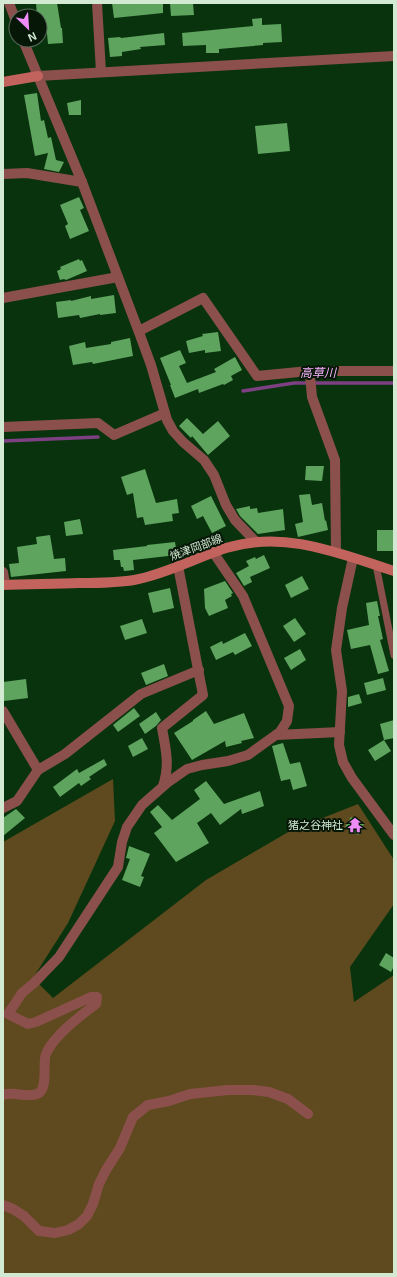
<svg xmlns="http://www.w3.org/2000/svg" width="397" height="1277" viewBox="0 0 397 1277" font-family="Helvetica,'Noto Sans JP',sans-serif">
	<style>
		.green { fill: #5e4a1e }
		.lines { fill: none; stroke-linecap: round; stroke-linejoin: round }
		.stream { stroke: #7d4082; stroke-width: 3.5 }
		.building { fill: #5ea45f }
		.lane { stroke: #8c504c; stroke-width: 7 }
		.street { stroke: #8c504c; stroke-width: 10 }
		.secondary { stroke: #c3635d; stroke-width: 10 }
		.labels { text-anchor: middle; stroke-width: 4; stroke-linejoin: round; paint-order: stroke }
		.street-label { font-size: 11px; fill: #d2e9d2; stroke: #061607 }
		.poi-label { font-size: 11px; fill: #d2e9d2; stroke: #061607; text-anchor: end }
		.water-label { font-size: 12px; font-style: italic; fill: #f8b4fd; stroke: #061607 }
	</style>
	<rect width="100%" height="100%" fill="#09330d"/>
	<path class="green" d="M 113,779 L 115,821 L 68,923 L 33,978 L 53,998 L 206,880 L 290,831 L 358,804 L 394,860 L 394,904 L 350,967 L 354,1002 L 394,975 L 394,1274 L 3,1274 L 3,842 Z"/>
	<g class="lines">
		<g class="stream">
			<path d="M 243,391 L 294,383 L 394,383"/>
			<path d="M 3,441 L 98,437"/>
		</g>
	</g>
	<g class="building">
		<path d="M 36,3 L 57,3 L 61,28 L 62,28 L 63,43 L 48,44 L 46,23 L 40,23 L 40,16 L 37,16 Z"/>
		<path d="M 112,3 L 163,3 L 163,13 L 114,18 Z"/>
		<path d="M 170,3 L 193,3 L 194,15 L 171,16 Z"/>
		<path d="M 262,18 L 262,25 L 281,24 L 282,42 L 263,43 L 263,45 L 219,49 L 219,53 L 206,53 L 206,45 L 183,46 L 182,33 L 253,26 L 252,19 Z"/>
		<path d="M 164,33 L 165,45 L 140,47 L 141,49 L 122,52 L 122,56 L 110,57 L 108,38 L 120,37 L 121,38 Z"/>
		<path d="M 37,93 L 41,121 L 44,120 L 48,138 L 51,137 L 56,160 L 64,162 L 59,172 L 44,169 L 48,153 L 35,156 L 24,95 Z"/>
		<path d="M 81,100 L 81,115 L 69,115 L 67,103 Z"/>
		<path d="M 287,123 L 290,151 L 258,154 L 255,126 Z"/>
		<path d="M 79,197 L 84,208 L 80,210 L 89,231 L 70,239 L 65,226 L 68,224 L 60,205 Z"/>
		<path d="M 79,259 L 80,261 L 82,260 L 87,271 L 66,280 L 64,279 L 60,280 L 57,271 L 61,269 L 60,267 Z"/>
		<path d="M 114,295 L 116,313 L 100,315 L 100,314 L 80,318 L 79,315 L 58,318 L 56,302 L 71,300 L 71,301 L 91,296 L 91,299 Z"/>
		<path d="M 218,332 L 221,351 L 205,353 L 205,350 L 189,353 L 186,341 L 203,336 L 202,334 Z"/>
		<path d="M 130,338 L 133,356 L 93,364 L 92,362 L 73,365 L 69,346 L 85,342 L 86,348 L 111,344 L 111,342 Z"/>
		<path d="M 180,350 L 186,363 L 179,366 L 187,383 L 216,372 L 214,369 L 235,357 L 242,370 L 231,376 L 233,380 L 224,385 L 223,384 L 199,393 L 198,389 L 175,398 L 170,385 L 171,385 L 160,358 Z"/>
		<path d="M 187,418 L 203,434 L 218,421 L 230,436 L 208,455 L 192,436 L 191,438 L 179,426 Z"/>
		<path d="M 306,466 L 324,466 L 322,481 L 305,480 Z"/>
		<path d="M 145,469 L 156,503 L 177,499 L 179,513 L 172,514 L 173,521 L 145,525 L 143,517 L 137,518 L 133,493 L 127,495 L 121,477 Z"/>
		<path d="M 310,494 L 312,505 L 322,503 L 325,521 L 326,520 L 328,530 L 298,537 L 295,524 L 303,522 L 299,495 Z"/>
		<path d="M 211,496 L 226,526 L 212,533 L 203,516 L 197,519 L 191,506 Z"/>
		<path d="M 250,506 L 250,509 L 257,508 L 258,513 L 283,509 L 285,530 L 258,534 L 240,516 L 236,509 Z"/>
		<path d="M 80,519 L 83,534 L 66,536 L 64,522 Z"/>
		<rect x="377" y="530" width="17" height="21"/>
		<path d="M 50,535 L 54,559 L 65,558 L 66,571 L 11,577 L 9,564 L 19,563 L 17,547 L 37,544 L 36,537 Z"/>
		<path d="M 175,542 L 177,555 L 133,560 L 134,570 L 124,571 L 123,567 L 121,567 L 120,560 L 114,560 L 113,550 L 147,546 L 147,545 Z"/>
		<path d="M 264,555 L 270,568 L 250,577 L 252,582 L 244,586 L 236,573 L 249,566 L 246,561 L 255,557 L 256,559 Z"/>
		<path d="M 302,576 L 309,589 L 291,598 L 285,585 Z"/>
		<path d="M 225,581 L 233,593 L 231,594 L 232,596 L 225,600 L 228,608 L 209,616 L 205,608 L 204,589 Z"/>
		<path d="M 170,588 L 174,608 L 153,613 L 148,593 Z"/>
		<path d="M 377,601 L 380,616 L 378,616 L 383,639 L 380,640 L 389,671 L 378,674 L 370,645 L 351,649 L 347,630 L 369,625 L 366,603 Z"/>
		<path d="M 295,618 L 306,634 L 294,642 L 283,626 Z"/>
		<path d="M 142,619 L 147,633 L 125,640 L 120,626 Z"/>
		<path d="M 245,633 L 252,646 L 235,655 L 233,652 L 216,660 L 210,647 L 222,641 L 223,644 Z"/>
		<path d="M 300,649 L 306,660 L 291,670 L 284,658 Z"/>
		<path d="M 164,664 L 168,676 L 146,685 L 141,673 Z"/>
		<path d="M 383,678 L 386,690 L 367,695 L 364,683 Z"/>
		<path d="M 26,679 L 28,698 L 4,701 L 3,682 Z"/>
		<path d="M 359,694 L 362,703 L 348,707 L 348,697 Z"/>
		<path d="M 134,708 L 140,716 L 118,732 L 113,725 Z"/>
		<path d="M 206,711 L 214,724 L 244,713 L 254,738 L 241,741 L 242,743 L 226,747 L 225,741 L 192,760 L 174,733 L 193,721 L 193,720 Z"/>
		<path d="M 156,712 L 161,720 L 156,726 L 145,734 L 139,724 Z"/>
		<path d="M 394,720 L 394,738 L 384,740 L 391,751 L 375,761 L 368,750 L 384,740 L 380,724 Z"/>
		<path d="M 142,738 L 148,749 L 133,757 L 128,746 Z"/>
		<path d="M 283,743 L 290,764 L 300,762 L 307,786 L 293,790 L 290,779 L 281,781 L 272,746 Z"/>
		<path d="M 104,759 L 107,765 L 89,777 L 91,779 L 81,786 L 79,783 L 60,797 L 53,787 L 77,769 L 79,773 Z"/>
		<path d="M 206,781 L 224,804 L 260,791 L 264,806 L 242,814 L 241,809 L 220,825 L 211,813 L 197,823 L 209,843 L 176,862 L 154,833 L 162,827 L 150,812 L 158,805 L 172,820 L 200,799 L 194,790 Z"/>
		<path d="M 16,809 L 25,818 L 3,836 L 3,818 Z"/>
		<path d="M 351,817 L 364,824 L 358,835 L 345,827 Z"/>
		<path d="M 129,846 L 150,854 L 141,876 L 144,877 L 140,887 L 122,880 L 130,859 L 126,858 Z"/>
		<path d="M 386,953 L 394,958 L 394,966 L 391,972 L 379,965 Z"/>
	</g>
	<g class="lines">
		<path class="lane" d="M 376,565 L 394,655"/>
		<g class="street">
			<path d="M 9,3 L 16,21"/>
			<path d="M 97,3 L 101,72"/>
			<path d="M 23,40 L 82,182 L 140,335 L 151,365 L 167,420 L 173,431 L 183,442 L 204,460 L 214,475 L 226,505 L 235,520 L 256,542"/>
			<path d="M 38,76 L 394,56"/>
			<path d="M 3,174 L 27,173 L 82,182"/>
			<path d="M 3,298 L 118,277"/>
			<path d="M 139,331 L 203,298 L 257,376 L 309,371 L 394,371"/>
			<path d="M 310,375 L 312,397 L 335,460 L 336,552"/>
			<path d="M 3,427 L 98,423 L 114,435 L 165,413"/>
			<path d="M 353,558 L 342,608 L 336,650 L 342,691 L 339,745 L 343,762 L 352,778 L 394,835"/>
			<path d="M 3,572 L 5,584"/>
			<path d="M 3,711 L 38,770"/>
			<path d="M 276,735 L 340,732"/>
			<path d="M 163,786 C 170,764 166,751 162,728 L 203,695 L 178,566"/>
			<path d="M 3,808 L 17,801 L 38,770 L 65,754 L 141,694 L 199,670"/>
			<path d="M 3,1095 C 14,1091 26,1098 37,1094 C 49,1090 42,1064 46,1054 C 53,1036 81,1015 96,1004 L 97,997 L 91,997 L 36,1022 L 28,1024 L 8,1014 L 22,993 L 34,983 L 59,957 L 118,867 L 122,842 L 127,827 L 142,805 L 167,783 L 187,769 L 202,765 L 228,761 L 248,755 L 280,732 L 287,721 L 289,706 L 243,596 L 213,552"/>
			<path d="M 3,1205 L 13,1209 L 24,1216 L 39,1231 L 55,1233 L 68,1230 L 79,1224 L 87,1216 L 93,1204 L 99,1184 L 106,1170 L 120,1148 L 133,1117 L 148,1105 L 169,1101 L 190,1094 L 228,1090 L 253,1090 L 269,1092 L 288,1099 L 308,1114"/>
		</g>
		<g class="secondary">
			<path d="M 3,82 L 38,76"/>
			<path d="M 3,585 C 28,584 54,584 79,583 C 97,583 116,583 134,580 C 166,574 195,558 226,548 C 285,530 338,553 394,571"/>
		</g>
	</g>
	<defs>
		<g id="temple-bare" transform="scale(1.2)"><path d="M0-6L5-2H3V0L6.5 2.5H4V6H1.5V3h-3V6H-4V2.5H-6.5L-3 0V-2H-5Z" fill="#ef8bf7" stroke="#061607" stroke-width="2.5" paint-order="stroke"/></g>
	</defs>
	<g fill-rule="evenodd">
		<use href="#temple-bare" x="355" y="825"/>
	</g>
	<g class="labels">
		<g class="street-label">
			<text transform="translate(196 547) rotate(-20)" y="4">焼津岡部線</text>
		</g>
		<g class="poi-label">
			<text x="343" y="829">猪之谷神社</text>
		</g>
		<g class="water-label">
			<text x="318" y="377">高草川</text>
		</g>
	</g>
	<rect width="397" height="1277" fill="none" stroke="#d2e9d2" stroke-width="8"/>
	<g transform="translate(28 28) rotate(155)"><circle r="19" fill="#061607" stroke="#586a58"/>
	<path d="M0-3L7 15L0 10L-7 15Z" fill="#ef8bf7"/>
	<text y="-6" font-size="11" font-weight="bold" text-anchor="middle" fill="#d2e9d2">N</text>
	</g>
</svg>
